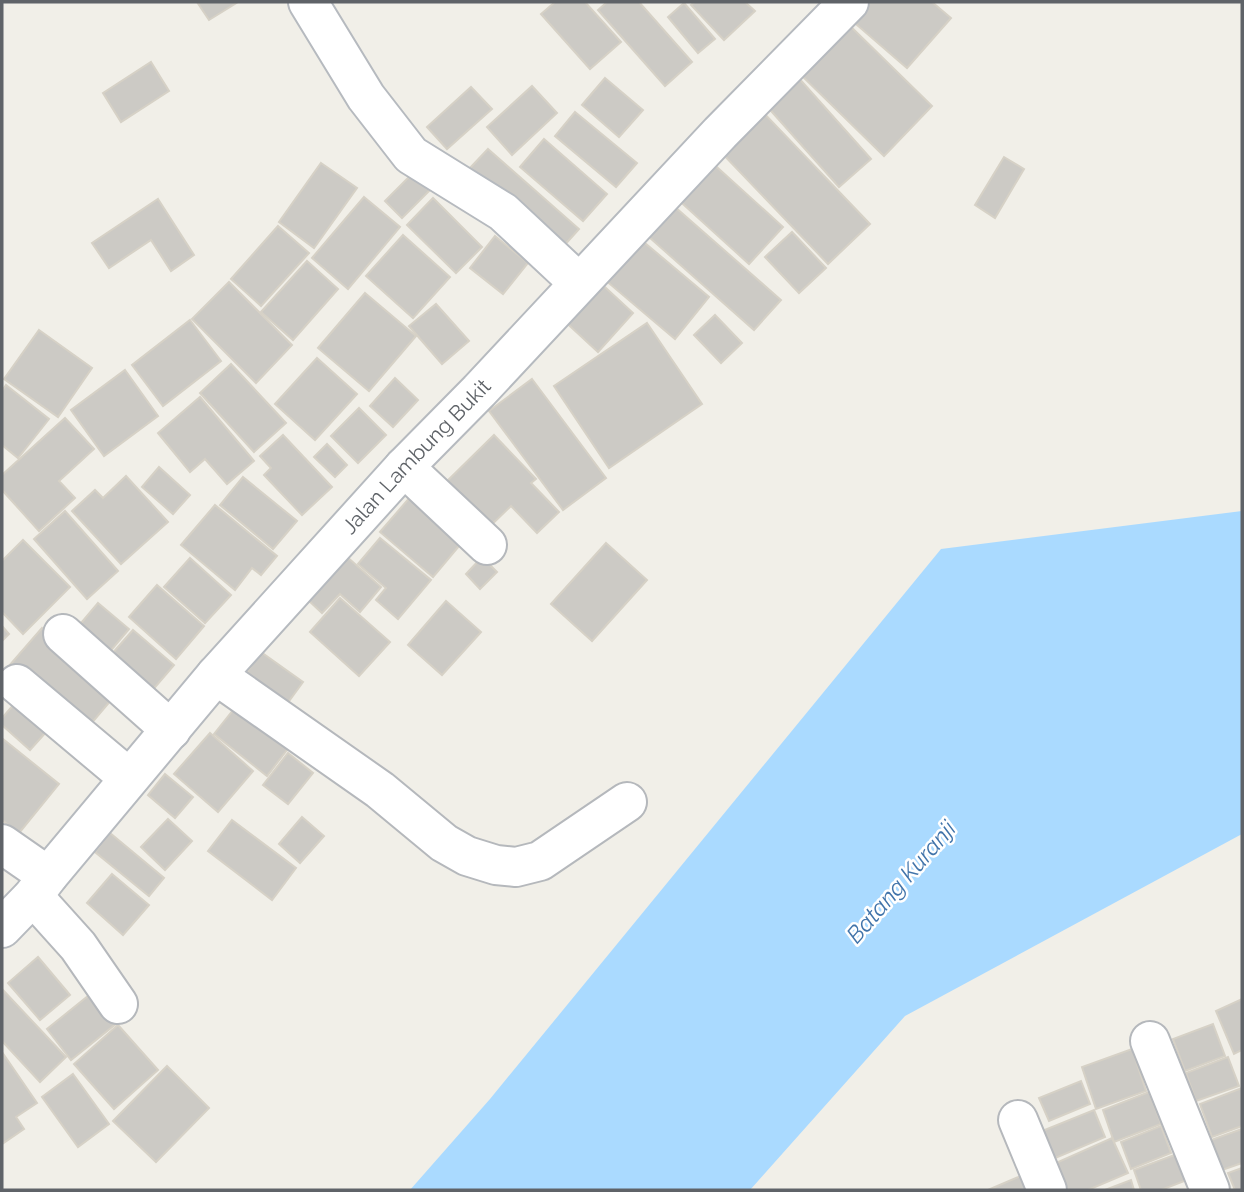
<svg xmlns="http://www.w3.org/2000/svg" width="1244" height="1192" viewBox="0 0 1244 1192" font-family="Raleway,sans-serif">
	<style>
		.water { fill: #aadaff }
		.building { fill: #cccac5; stroke: #d6d1c6; stroke-width: 2 }
		.lines { fill: none; stroke-linecap: round; stroke-linejoin: round }
		.street-casing { stroke: #b5b8bc; stroke-width: 42 }
		.secondary-casing { stroke: #b6babf; stroke-width: 42 }
		.street { stroke: #fff; stroke-width: 38 }
		.secondary { stroke: #fff; stroke-width: 38 }
		.labels { text-anchor: middle; stroke-width: 5; stroke-linejoin: round; paint-order: stroke }
		.street-label { font-size: 21px; fill: #5f6368; stroke: #fff }
		.water-label { font-size: 23px; font-style: italic; fill: #4174aa; stroke: #fff }
	</style>
	<rect width="100%" height="100%" fill="#f1efe8"/>
	<path class="water" d="M 1242,511 L 1242,834 L 905,1016 L 750,1190 L 410,1190 L 490,1099 L 941,549 Z"/>
	<g class="building">
		<path d="M 197,2 L 238,2 L 209,20 Z"/>
		<path d="M 555,2 L 585,2 L 621,42 L 590,69 L 541,14 Z"/>
		<path d="M 607,2 L 639,2 L 692,62 L 665,86 L 598,10 Z"/>
		<path d="M 695,2 L 745,2 L 755,11 L 724,40 L 691,5 Z"/>
		<path d="M 864,2 L 932,2 L 951,18 L 907,68 L 850,19 Z"/>
		<path d="M 684,3 L 715,39 L 698,53 L 668,17 Z"/>
		<path d="M 846,22 L 932,106 L 884,156 L 797,71 Z"/>
		<path d="M 151,62 L 169,91 L 121,122 L 103,93 Z"/>
		<path d="M 796,75 L 871,159 L 839,187 L 764,103 Z"/>
		<path d="M 605,78 L 643,110 L 619,137 L 582,105 Z"/>
		<path d="M 532,86 L 557,113 L 512,155 L 487,127 Z"/>
		<path d="M 471,87 L 492,109 L 447,149 L 427,127 Z"/>
		<path d="M 759,108 L 870,224 L 828,264 L 717,148 Z"/>
		<path d="M 575,112 L 637,163 L 616,187 L 555,136 Z"/>
		<path d="M 544,139 L 607,194 L 583,221 L 520,167 Z"/>
		<path d="M 488,149 L 579,229 L 561,249 L 469,169 Z"/>
		<path d="M 1004,157 L 1024,169 L 995,218 L 975,205 Z"/>
		<path d="M 708,159 L 783,227 L 749,264 L 674,196 Z"/>
		<path d="M 321,163 L 357,188 L 314,248 L 279,222 Z"/>
		<path d="M 414,172 L 431,189 L 402,218 L 385,201 Z"/>
		<path d="M 364,197 L 400,227 L 348,289 L 312,258 Z"/>
		<path d="M 433,198 L 482,247 L 456,273 L 407,225 Z"/>
		<path d="M 158,199 L 194,255 L 171,271 L 151,240 L 109,268 L 92,243 Z"/>
		<path d="M 667,200 L 781,300 L 754,330 L 641,230 Z"/>
		<path d="M 278,226 L 309,253 L 261,306 L 231,279 Z"/>
		<path d="M 792,232 L 826,268 L 799,293 L 765,257 Z"/>
		<path d="M 403,235 L 450,277 L 413,318 L 366,276 Z"/>
		<path d="M 495,236 L 528,263 L 503,294 L 470,268 Z"/>
		<path d="M 639,238 L 709,297 L 675,339 L 604,279 Z"/>
		<path d="M 307,261 L 338,289 L 293,340 L 261,312 Z"/>
		<path d="M 594,277 L 633,313 L 598,352 L 559,316 Z"/>
		<path d="M 229,282 L 292,345 L 256,383 L 192,319 Z"/>
		<path d="M 365,293 L 416,336 L 369,391 L 318,348 Z"/>
		<path d="M 436,304 L 469,341 L 442,364 L 409,326 Z"/>
		<path d="M 715,315 L 742,343 L 721,363 L 694,335 Z"/>
		<path d="M 190,320 L 221,361 L 163,406 L 132,365 Z"/>
		<path d="M 647,323 L 702,404 L 609,468 L 554,386 Z"/>
		<path d="M 39,330 L 92,368 L 58,417 L 4,379 Z"/>
		<path d="M 317,358 L 357,394 L 315,440 L 275,404 Z"/>
		<path d="M 231,364 L 286,423 L 254,452 L 200,393 Z"/>
		<path d="M 125,370 L 158,416 L 104,456 L 71,410 Z"/>
		<path d="M 395,378 L 418,400 L 393,427 L 370,406 Z"/>
		<path d="M 532,379 L 606,478 L 563,510 L 489,411 Z"/>
		<path d="M 6,385 L 49,419 L 18,458 L 2,445 L 2,391 Z"/>
		<path d="M 200,397 L 254,461 L 227,484 L 205,459 L 190,472 L 158,433 Z"/>
		<path d="M 359,408 L 386,435 L 358,463 L 331,436 Z"/>
		<path d="M 65,418 L 94,449 L 59,481 L 75,498 L 39,531 L 2,490 L 2,475 Z"/>
		<path d="M 283,435 L 332,487 L 302,515 L 264,475 L 271,468 L 260,456 Z"/>
		<path d="M 494,435 L 536,479 L 531,483 L 559,512 L 537,533 L 511,506 L 484,532 L 441,487 Z"/>
		<path d="M 327,444 L 347,465 L 335,477 L 314,457 Z"/>
		<path d="M 159,467 L 190,495 L 173,514 L 142,487 Z"/>
		<path d="M 126,476 L 168,522 L 121,564 L 72,511 L 95,490 L 103,498 Z"/>
		<path d="M 243,477 L 297,521 L 273,549 L 220,505 Z"/>
		<path d="M 412,495 L 464,540 L 433,577 L 380,532 Z"/>
		<path d="M 215,505 L 277,556 L 261,575 L 252,568 L 235,590 L 181,545 Z"/>
		<path d="M 65,511 L 118,571 L 87,599 L 34,539 Z"/>
		<path d="M 380,538 L 431,580 L 398,619 L 376,600 L 386,588 L 358,564 Z"/>
		<path d="M 23,540 L 70,587 L 23,634 L 2,612 L 2,561 Z"/>
		<path d="M 606,543 L 647,580 L 592,641 L 551,604 Z"/>
		<path d="M 346,556 L 381,587 L 360,612 L 340,594 L 322,613 L 308,600 Z"/>
		<path d="M 482,557 L 497,572 L 480,589 L 466,574 Z"/>
		<path d="M 190,558 L 231,595 L 205,623 L 164,587 Z"/>
		<path d="M 157,585 L 204,626 L 176,659 L 129,617 Z"/>
		<path d="M 340,598 L 390,642 L 359,676 L 310,632 Z"/>
		<path d="M 446,601 L 481,632 L 442,675 L 408,645 Z"/>
		<path d="M 98,603 L 129,629 L 102,661 L 76,629 Z"/>
		<path d="M 2,626 L 9,634 L 2,641 Z"/>
		<path d="M 42,628 L 117,693 L 84,732 L 9,666 Z"/>
		<path d="M 133,630 L 174,665 L 144,700 L 103,664 Z"/>
		<path d="M 261,652 L 303,682 L 281,712 L 240,682 Z"/>
		<path d="M 15,703 L 47,731 L 30,750 L 2,725 L 2,718 Z"/>
		<path d="M 238,704 L 290,746 L 267,776 L 214,734 Z"/>
		<path d="M 210,733 L 253,771 L 218,812 L 174,774 Z"/>
		<path d="M 3,739 L 59,784 L 19,833 L 2,820 Z"/>
		<path d="M 288,753 L 313,773 L 288,804 L 263,785 Z"/>
		<path d="M 165,774 L 193,797 L 175,818 L 148,795 Z"/>
		<path d="M 302,817 L 324,836 L 300,863 L 279,844 Z"/>
		<path d="M 168,819 L 192,841 L 165,870 L 141,847 Z"/>
		<path d="M 232,820 L 296,868 L 272,900 L 208,851 Z"/>
		<path d="M 110,833 L 164,878 L 149,896 L 95,852 Z"/>
		<path d="M 112,874 L 149,905 L 123,935 L 87,903 Z"/>
		<path d="M 38,957 L 70,995 L 40,1020 L 8,983 Z"/>
		<path d="M 2,989 L 66,1057 L 40,1082 L 2,1041 Z"/>
		<path d="M 93,992 L 117,1023 L 71,1060 L 47,1029 Z"/>
		<path d="M 1242,999 L 1242,1050 L 1234,1054 L 1216,1011 Z"/>
		<path d="M 1213,1024 L 1225,1056 L 1185,1071 L 1173,1039 Z"/>
		<path d="M 118,1025 L 158,1070 L 114,1109 L 74,1064 Z"/>
		<path d="M 1132,1049 L 1146,1091 L 1096,1109 L 1082,1067 Z"/>
		<path d="M 2,1052 L 37,1103 L 16,1117 L 24,1129 L 2,1144 Z"/>
		<path d="M 1228,1057 L 1239,1086 L 1196,1101 L 1186,1073 Z"/>
		<path d="M 167,1066 L 209,1108 L 156,1162 L 113,1121 Z"/>
		<path d="M 73,1074 L 109,1124 L 78,1147 L 42,1097 Z"/>
		<path d="M 1081,1081 L 1090,1104 L 1049,1121 L 1039,1098 Z"/>
		<path d="M 1242,1088 L 1242,1126 L 1212,1137 L 1200,1104 Z"/>
		<path d="M 1149,1092 L 1161,1124 L 1114,1142 L 1103,1110 Z"/>
		<path d="M 1094,1110 L 1105,1137 L 1053,1159 L 1042,1131 Z"/>
		<path d="M 1161,1126 L 1171,1153 L 1131,1169 L 1121,1142 Z"/>
		<path d="M 1242,1129 L 1242,1163 L 1222,1170 L 1211,1140 Z"/>
		<path d="M 1112,1138 L 1128,1173 L 1088,1190 L 1068,1190 L 1056,1163 Z"/>
		<path d="M 1177,1154 L 1187,1180 L 1161,1190 L 1141,1190 L 1134,1170 Z"/>
		<path d="M 1242,1168 L 1242,1190 L 1235,1190 L 1228,1173 Z"/>
		<path d="M 1023,1175 L 1029,1190 L 988,1190 Z"/>
		<path d="M 1131,1180 L 1134,1190 L 1105,1190 Z"/>
	</g>
	<g class="lines">
		<g class="street-casing">
			<g id="street">
				<path d="M 404,467 L 487,545"/>
				<path d="M 63,634 L 171,730"/>
				<path d="M 216,675 L 380,790 L 444,843 L 467,856 L 496,865 L 516,867 L 540,861 L 627,802"/>
				<path d="M 17,684 L 129,778"/>
				<path d="M 2,844 L 48,876"/>
				<path d="M 33,896 L 78,946 L 118,1004"/>
				<path d="M 1150,1041 L 1210,1190"/>
				<path d="M 1018,1120 L 1047,1190"/>
			</g>
		</g>
		<g class="secondary-casing">
			<g id="secondary">
				<path d="M 308,2 L 366,97 L 411,155 L 503,212 L 579,283"/>
				<path id="s1" d="M 2,928 L 33,896 L 48,876 L 216,675 L 404,467 L 479,391 L 720,133 L 849,2"/>
			</g>
		</g>
		<use href="#street" class="street"/>
		<use href="#secondary" class="secondary"/>
	</g>
	<g class="labels">
		<g class="street-label">
			<text dy="7" stroke="none"><textPath href="#s1" startOffset="628">Jalan Lambung Bukit</textPath></text>
		</g>
		<g class="water-label">
			<text transform="translate(901 882) rotate(-49)" y="8">Batang Kuranji</text>
		</g>
	</g>
	<rect width="1244" height="1192" fill="none" stroke="#5f6368" stroke-width="7"/>
</svg>
